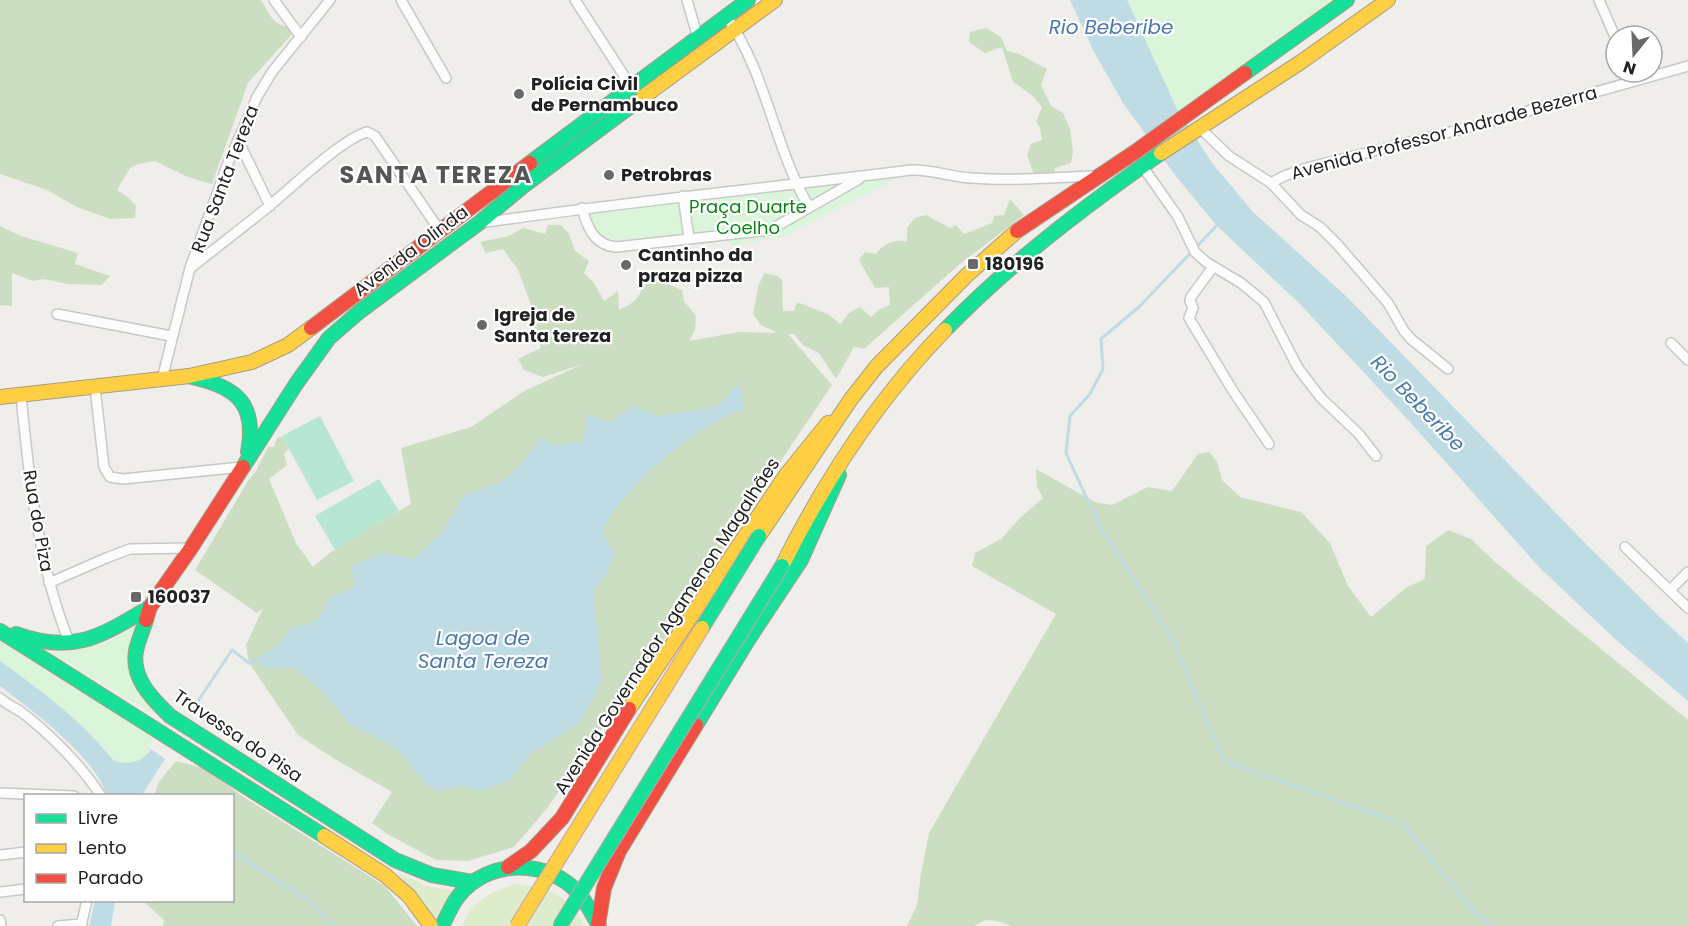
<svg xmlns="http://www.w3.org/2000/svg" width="1688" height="926" viewBox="0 0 1688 926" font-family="Poppins,sans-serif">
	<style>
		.grass { fill: #ddeccb }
		.forest { fill: #cbdec1 }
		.park { fill: #daf5da }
		.pitch { fill: #b7e6d2 }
		.water { fill: #bfdbe3 }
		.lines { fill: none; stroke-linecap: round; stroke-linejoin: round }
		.stream { stroke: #bfdbe3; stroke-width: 3 }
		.street-casing { stroke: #c9c8c7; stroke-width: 12 }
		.fast-casing { stroke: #a79c86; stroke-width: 16 }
		.slow-casing { stroke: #a79c86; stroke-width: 16 }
		.jam-casing { stroke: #a79c86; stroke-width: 16 }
		.street { stroke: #fdfcfc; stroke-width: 9 }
		.fast { stroke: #16e098; stroke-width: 14 }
		.slow { stroke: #ffcf43; stroke-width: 14 }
		.jam { stroke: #f24e42; stroke-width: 14 }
		.fast-bridge-casing { stroke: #c5a2ac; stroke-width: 16; stroke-linecap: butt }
		.slow-bridge-casing { stroke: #c5a2ac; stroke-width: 16; stroke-linecap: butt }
		.fast-bridge { stroke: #16e098; stroke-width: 14 }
		.slow-bridge { stroke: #ffcf43; stroke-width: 14 }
		.poi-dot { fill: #6a6968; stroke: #fff; stroke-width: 2 }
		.labels { text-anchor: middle; stroke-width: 4.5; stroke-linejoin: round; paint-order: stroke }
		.poi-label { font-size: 18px; font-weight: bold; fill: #222; stroke: #fff; text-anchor: start }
		.street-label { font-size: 18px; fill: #222; stroke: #fff }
		.park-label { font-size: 18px; fill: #0c8416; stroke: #fff }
		.water-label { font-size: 20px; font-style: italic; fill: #4a7aab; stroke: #fff }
		.district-label { font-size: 24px; font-weight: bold; letter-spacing: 1.5px; fill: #555; stroke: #fff }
	</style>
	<rect width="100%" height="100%" fill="#f0eeeb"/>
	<g class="grass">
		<path d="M 397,872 L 426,886 L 454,891 L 441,907 L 434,922 L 425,904 Z"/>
		<path d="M 517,884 C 551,887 568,896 585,926 L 462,926 C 471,901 493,890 517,884 Z"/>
	</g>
	<g class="forest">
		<path d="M 0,0 L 261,0 C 269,12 272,25 289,27 L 293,33 L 248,83 L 212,184 L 188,177 L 155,161 L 138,164 L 130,168 L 117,190 L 129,198 L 136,206 L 135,218 L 110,219 L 77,207 L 47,190 L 0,174 Z"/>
		<path d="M 986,28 L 1001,37 L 1007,51 L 1019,54 L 1047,69 L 1041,85 L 1051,106 L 1063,113 L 1070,129 L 1073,152 L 1071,163 L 1055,168 L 1053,175 L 1035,177 L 1027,155 L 1031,144 L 1042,140 L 1040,128 L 1036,122 L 1042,107 L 1033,96 L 1013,82 L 1002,47 L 985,53 L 969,42 L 970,32 Z"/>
		<path d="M 1010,199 L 1024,215 L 960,264 L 864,349 L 854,347 L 836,379 L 819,353 L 804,346 L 794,334 L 788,334 L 832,385 L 737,526 L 657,650 L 548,807 L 514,847 L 468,861 L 436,860 L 387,834 L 372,823 L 392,792 L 333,758 L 298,735 L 249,663 L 246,645 L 263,608 L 257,613 L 195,570 L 248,481 L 256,471 L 268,447 L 274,447 L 277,438 L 282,436 L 289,449 L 284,454 L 287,465 L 269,479 L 296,543 L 313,567 L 331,552 L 411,504 L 401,448 L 471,427 L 526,390 L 583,364 L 543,377 L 524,370 L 518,359 L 541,348 L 533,323 L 536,318 L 518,270 L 503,249 L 486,253 L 480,242 L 509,236 L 523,228 L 545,234 L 548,225 L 561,225 L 569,234 L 575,251 L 589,261 L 584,273 L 594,283 L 604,301 L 618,291 L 619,310 C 639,301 641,294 647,275 L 653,272 L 662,282 L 682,290 L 684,301 L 696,316 L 695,330 L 689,341 L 739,332 L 778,333 L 761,325 L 753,314 L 758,287 L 764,273 L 777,276 L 782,280 L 783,311 L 794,311 L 797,302 L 828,314 L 840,324 L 849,313 L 860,307 L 871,317 L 880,309 L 890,305 L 889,287 L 875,288 L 859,260 L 865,252 L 875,254 C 885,244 894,238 907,242 L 907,228 L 915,218 L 926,215 L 950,228 L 956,225 L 964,234 L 992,223 L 994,216 L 1004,215 Z"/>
		<path d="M 0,226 L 21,236 L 78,253 L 75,264 L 110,276 L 102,285 L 68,284 L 43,279 L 33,281 L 12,273 L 12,306 L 0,305 Z"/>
		<path d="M 1209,452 L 1217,461 L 1222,480 L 1240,497 L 1301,512 L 1330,543 L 1348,586 L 1371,617 L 1407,587 L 1425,579 L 1426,546 L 1448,530 L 1471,539 L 1495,562 L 1688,720 L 1688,926 L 1011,926 C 999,921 986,916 975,926 L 907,926 L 917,905 L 921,873 L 929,833 L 1056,614 L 972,566 L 975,553 L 1001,539 L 1020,518 L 1043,498 L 1037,487 L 1036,469 L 1095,502 L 1112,505 L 1148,487 L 1172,491 L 1198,454 Z"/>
		<path d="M 176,761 L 207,769 L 242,796 L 385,886 L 417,926 L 163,926 L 164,920 L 143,901 L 232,900 L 232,796 L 154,795 L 159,782 Z"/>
	</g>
	<g class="park">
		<path d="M 1127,0 L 1340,0 L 1181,115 L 1167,91 Z"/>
		<path d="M 898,178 L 781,237 L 732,246 L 728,234 L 704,232 L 594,247 L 588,211 Z"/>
		<path d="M 138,623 L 130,656 L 171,724 L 51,653 L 104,644 Z"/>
		<path d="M 0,640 L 51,674 L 154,736 C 148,759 139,767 114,761 C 84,723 40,689 0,661 Z"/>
	</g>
	<g class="pitch">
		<path d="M 320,416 L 354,481 L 317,500 L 282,436 Z"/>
		<path d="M 379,479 L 399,511 L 335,550 L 315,516 Z"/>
	</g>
	<g class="water">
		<path d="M 1070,0 L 1127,0 L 1176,107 L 1212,163 L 1253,212 L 1347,297 L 1587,545 L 1660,617 L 1688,643 L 1688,701 L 1615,639 L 1538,566 L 1410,422 L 1299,303 L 1216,225 L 1175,175 L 1123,103 L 1093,50 Z"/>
		<path d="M 739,383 L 744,408 L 722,418 L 689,438 L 648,472 L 612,512 L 603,532 L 614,553 L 606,575 L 593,590 L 602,680 L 592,702 L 578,724 L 530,754 L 509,781 L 481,791 L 465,786 L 436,791 L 422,780 L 398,750 L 350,724 L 320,689 L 293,667 L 269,669 L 254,660 L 277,646 L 291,629 L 318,620 L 329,598 L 355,587 L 351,567 L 382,553 L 413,559 L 442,533 L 465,494 C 475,491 486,488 496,484 C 515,476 530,453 541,437 L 552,446 L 583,441 L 587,415 L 610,422 L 633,406 L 659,416 L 716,407 Z"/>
		<path d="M 0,661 C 41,690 83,722 114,761 C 130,765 141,763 151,749 L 165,759 L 142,795 L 107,795 C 93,755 34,712 0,686 Z"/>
		<path d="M 95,901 L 115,901 L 111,926 L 89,926 Z"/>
	</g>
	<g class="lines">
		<g class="stream">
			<path d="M 1219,223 L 1140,306 L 1101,339 L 1103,369 L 1090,394 L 1070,416 L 1066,453 L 1099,525 L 1172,638 L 1224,761 L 1403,824 L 1475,913 L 1493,926"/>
			<path d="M 196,704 L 232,650 L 249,663 L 254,660"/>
			<path d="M 232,852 L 308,900 L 334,926"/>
		</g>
		<g class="street-casing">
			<g id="street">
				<path d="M 274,0 L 301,37"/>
				<path d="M 401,0 L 446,78"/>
				<path d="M 575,0 L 632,88"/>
				<path d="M 687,0 L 698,38"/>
				<path d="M 1599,0 L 1616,39"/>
				<path d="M 726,16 C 767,74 774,147 809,207"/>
				<path d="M 1199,127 L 1229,156 L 1271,183 L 1301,215 L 1320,227 L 1337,244 L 1388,303 L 1404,331 L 1411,339 L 1448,369"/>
				<path d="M 238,140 L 270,206"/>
				<path d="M 1143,167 L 1178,217 L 1195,252 L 1206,262 L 1241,283 L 1264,302 L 1298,368 L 1321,398 L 1359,434 L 1376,456"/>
				<path d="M 1271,183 L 1284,176 L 1310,167 L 1478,125 L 1688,66"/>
				<path d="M 683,196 L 689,238"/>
				<path d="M 582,208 C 587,227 594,245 616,247 L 770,230 L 859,179"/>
				<path d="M 480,223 C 624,202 768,188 911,170 C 931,169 951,177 971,178 C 1011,181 1052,178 1092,176"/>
				<path d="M 192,267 C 219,245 248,224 275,201 C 298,182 341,140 367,132 L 375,136 L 440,231"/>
				<path d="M 1213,267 L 1191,297 L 1190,301 L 1193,308 L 1189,318 L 1233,391 L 1269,444"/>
				<path d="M 57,314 L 171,336"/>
				<path d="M 1671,343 L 1688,360"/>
				<path d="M 162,379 L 190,268 L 228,163 L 257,97 L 272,72 L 330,0"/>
				<path d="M 95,387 L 104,467 L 110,477 L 123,479 L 242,467"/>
				<path d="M 21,395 C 29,480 38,565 70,644"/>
				<path d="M 1625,547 L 1688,608"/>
				<path d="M 49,583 L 106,558 L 130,549 L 191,548"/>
				<path d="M 1670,590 L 1688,572"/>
				<path d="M 0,698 C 6,704 13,707 20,711 C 47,731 83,767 101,796"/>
				<path d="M 0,793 L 74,796"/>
				<path d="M 0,855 L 26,852"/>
				<path d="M 0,892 L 26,889"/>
				<path d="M 0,920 L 1,926"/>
				<path d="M 58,926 L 82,924"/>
				<path d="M 81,926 L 87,900"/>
			</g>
		</g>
		<g class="fast-casing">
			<g id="fast">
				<path d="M 1245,73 L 1347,0"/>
				<path d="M 530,163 L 748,0"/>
				<path d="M 945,330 C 1010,263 1084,207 1161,153"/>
				<path d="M 192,377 C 237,387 257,404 248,452"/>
				<path d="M 243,467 L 296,384 L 329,338 L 359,312 L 479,223 L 522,187 L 643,97"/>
				<path d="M 146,620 C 143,630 138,641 136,651 C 131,679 153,699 170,716 L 395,860 L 432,875 L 472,882"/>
				<path d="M 0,631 L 324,836"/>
				<path d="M 16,634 C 74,655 101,636 150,607"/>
				<path d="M 696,725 L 748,640 L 801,560 L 839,475"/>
				<path d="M 442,926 C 446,918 450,909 455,901 C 478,865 531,857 566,882 C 582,893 590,910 599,926"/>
			</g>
		</g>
		<g class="slow-casing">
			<g id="slow">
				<path d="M 643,97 L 775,0"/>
				<path d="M 1161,153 L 1301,62 L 1388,0"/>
				<path d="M 0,397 L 189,376 L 252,362 L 288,345 L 311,328"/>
				<path d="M 759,536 L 851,399 L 877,366 L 967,275 L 1017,231"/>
				<path d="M 782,566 C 825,480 877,400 945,330"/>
				<path d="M 629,709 L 786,475 L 828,423"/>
				<path d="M 324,836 L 385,875 L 409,896 L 431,926"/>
			</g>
		</g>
		<g class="jam-casing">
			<g id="jam">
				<path d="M 1017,231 L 1135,152 L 1245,73"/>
				<path d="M 311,328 L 530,163"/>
				<path d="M 146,620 L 150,607 L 191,548 L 243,467"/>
				<path d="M 508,867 L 531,851 L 562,818 L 629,709"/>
				<path d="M 598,925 L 604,888 L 619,851 L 696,725"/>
			</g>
		</g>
		<use href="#street" class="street"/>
		<use href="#fast" class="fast"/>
		<use href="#slow" class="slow"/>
		<use href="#jam" class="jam"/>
		<g class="fast-bridge-casing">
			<g id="fast-bridge">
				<path d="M 702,628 L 759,536"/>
				<path d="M 560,926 L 782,566"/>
			</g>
		</g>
		<g class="slow-bridge-casing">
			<path id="slow-bridge" d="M 517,926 L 702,628"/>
		</g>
		<use href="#fast-bridge" class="fast-bridge"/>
		<use href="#slow-bridge" class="slow-bridge"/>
	</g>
	<g class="poi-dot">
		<circle cx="519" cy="94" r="6"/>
		<circle cx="609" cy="175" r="6"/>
		<rect x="967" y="258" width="12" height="12" rx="3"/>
		<circle cx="626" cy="265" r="6"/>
		<circle cx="482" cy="325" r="6"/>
		<rect x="130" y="591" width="12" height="12" rx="3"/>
	</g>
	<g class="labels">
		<g class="poi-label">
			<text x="531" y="90">Polícia Civil<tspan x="531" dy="21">de Pernambuco</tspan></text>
			<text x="621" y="181">Petrobras</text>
			<text x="638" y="261">Cantinho da<tspan x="638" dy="21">praza pizza</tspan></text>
			<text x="985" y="270">180196</text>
			<text x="494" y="321">Igreja de<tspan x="494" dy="21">Santa tereza</tspan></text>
			<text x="148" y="603">160037</text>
		</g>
		<g class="street-label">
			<text transform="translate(1444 133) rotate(-15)" y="6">Avenida Professor Andrade Bezerra</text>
			<text transform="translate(225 179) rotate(-69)" y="6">Rua Santa Tereza</text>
			<text transform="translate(411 251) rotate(-37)" y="6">Avenida Olinda</text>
			<text transform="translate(38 521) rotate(80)" y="6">Rua do Piza</text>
			<text transform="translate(667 626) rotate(-57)" y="6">Avenida Governador Agamenon Magalhães</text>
			<text transform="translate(238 736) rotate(34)" y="6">Travessa do Pisa</text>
		</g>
		<g class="park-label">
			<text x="748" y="213">Praça Duarte<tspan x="748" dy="21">Coelho</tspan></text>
		</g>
		<g class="water-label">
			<text x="1111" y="34">Rio Beberibe</text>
			<text transform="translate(1418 403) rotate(46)" y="7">Rio Beberibe</text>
			<text x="483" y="645">Lagoa de<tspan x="483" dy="23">Santa Tereza</tspan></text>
		</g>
		<g class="district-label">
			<text x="436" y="183">SANTA TEREZA</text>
		</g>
	</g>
	<rect x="24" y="794" width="210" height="108" fill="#ffffff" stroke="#a7a7a7" stroke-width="1.5"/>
	<rect x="36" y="814" width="30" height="9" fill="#16e098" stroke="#a7a7a7" stroke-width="1.5"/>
	<text x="78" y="824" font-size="18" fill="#222222">Livre</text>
	<rect x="36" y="844" width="30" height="9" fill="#ffcf43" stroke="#a7a7a7" stroke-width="1.5"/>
	<text x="78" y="854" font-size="18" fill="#222222">Lento</text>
	<rect x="36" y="874" width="30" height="9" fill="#f24e42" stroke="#a7a7a7" stroke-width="1.5"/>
	<text x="78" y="884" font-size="18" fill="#222222">Parado</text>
	<g transform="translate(1634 54) rotate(198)"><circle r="28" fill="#ffffff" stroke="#a7a7a7" stroke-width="1.5"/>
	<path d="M0-4.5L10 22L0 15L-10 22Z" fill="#6a6968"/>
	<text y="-9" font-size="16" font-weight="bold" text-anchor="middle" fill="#222222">N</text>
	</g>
</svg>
